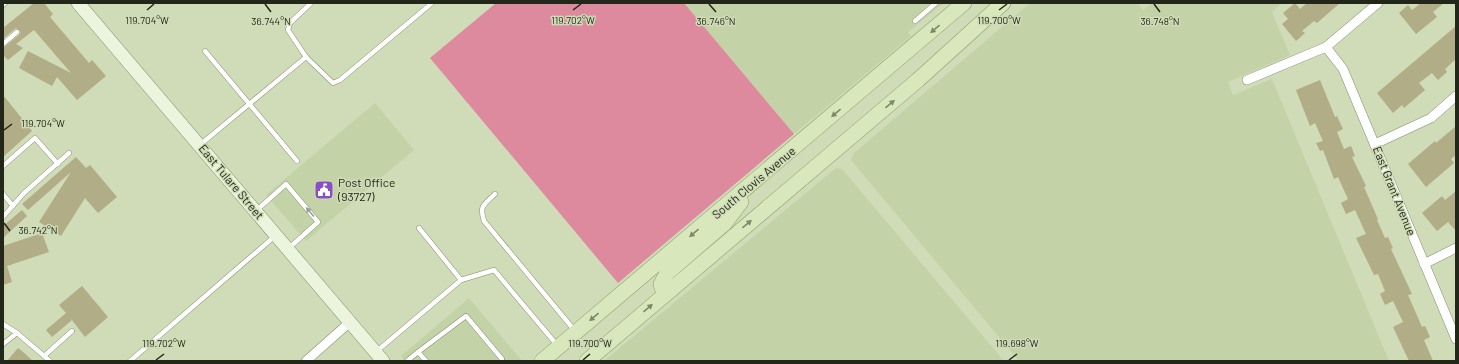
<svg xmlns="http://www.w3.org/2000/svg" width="1459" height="364" viewBox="0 0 1459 364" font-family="Barlow,sans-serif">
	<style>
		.built { fill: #c3d3a7 }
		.green { fill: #dd899e }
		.building { fill: #b0ad87 }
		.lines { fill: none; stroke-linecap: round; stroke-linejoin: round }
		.lane-casing { stroke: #83906d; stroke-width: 5.5 }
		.street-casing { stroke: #83906d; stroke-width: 10 }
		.secondary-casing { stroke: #83906d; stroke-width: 14 }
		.primary-casing { stroke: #899b66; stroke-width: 16 }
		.lane { stroke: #fff; stroke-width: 4.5 }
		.street { stroke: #fff; stroke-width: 9 }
		.secondary { stroke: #ecf4de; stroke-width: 13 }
		.primary { stroke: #d9e8bc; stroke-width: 15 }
		.oneway { fill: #7e886a }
		.oneway2 { fill: #9c9e98 }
		.ticks { fill: none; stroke: #222719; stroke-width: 1.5 }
		.labels { text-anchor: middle; stroke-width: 3; stroke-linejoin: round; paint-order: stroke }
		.street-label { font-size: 12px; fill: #222719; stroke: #cfdcb7 }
		.poi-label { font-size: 12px; fill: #222719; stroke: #cfdcb7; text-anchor: start }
		.ticks-label { font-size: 10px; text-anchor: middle; fill: #222719; stroke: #cfdcb7; stroke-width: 3; stroke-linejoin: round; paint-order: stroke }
	</style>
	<rect width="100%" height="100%" fill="#cfdcb7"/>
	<g class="built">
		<path d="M 684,3 L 944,3 L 908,32 L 911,36 L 794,134 Z"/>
		<path d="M 1030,3 L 1137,3 L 1143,10 L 1152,3 L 1282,3 L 1272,12 L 1290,55 L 1228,82 L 1233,95 L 1272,79 L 1389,361 L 1019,361 L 851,160 L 854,153 Z"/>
		<path d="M 375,103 L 414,150 L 306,241 L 266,195 Z"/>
		<path d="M 836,168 L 842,169 L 1004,361 L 604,361 Z"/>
		<path d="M 469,298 L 522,361 L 405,361 L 401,356 Z"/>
	</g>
	<path class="green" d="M 496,3 L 684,3 L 794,134 L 618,283 L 430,58 Z"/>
	<g class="building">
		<path d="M 34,3 L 44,3 L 53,14 L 50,17 L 89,63 L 92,60 L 106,76 L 77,100 L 57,77 L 52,86 L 19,68 L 28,51 L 71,73 L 34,30 L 16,44 L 23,48 L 8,60 L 3,55 L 3,48 L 19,35 L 21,32 L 16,28 L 3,39 L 3,28 Z"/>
		<path d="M 1295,3 L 1300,9 L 1307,3 L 1340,3 L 1317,23 L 1314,21 L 1302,31 L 1305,33 L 1296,41 L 1282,24 L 1288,19 L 1283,13 Z"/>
		<path d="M 1421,3 L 1444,3 L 1433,12 L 1437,17 L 1416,34 L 1399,13 L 1408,5 L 1412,10 Z"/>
		<path d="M 1456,26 L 1456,59 L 1445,69 L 1447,72 L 1438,80 L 1432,73 L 1419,83 L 1425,90 L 1404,108 L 1402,105 L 1393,113 L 1377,93 Z"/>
		<path d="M 1320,80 L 1335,117 L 1337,116 L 1343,129 L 1337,132 L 1344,149 L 1351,146 L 1355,156 L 1352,157 L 1366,186 L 1364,187 L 1378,219 L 1377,220 L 1385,238 L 1388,237 L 1393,248 L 1391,249 L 1412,294 L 1408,295 L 1422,327 L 1425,326 L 1430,337 L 1424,340 L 1433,361 L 1409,361 L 1393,327 L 1403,322 L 1393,301 L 1385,305 L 1380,294 L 1385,291 L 1378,274 L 1374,275 L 1356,238 L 1366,234 L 1355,210 L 1346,214 L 1341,203 L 1348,199 L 1338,177 L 1334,179 L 1323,150 L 1320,151 L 1316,143 L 1323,141 L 1315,123 L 1310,126 L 1296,90 Z"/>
		<path d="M 3,95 L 32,131 L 3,157 Z"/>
		<path d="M 1456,126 L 1456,155 L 1451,159 L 1454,163 L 1426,187 L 1408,164 L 1435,141 L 1436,143 Z"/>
		<path d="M 76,157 L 86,168 L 90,165 L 117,197 L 98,213 L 85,198 L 61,236 L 39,222 L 71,172 L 28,210 L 22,204 Z"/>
		<path d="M 1456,191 L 1456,231 L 1448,222 L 1437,231 L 1422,213 L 1442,196 L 1445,200 Z"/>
		<path d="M 22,210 L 27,216 L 3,238 L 3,226 Z"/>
		<path d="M 42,233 L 49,252 L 7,266 L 12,282 L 3,285 L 3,246 Z"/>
		<path d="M 82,286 L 108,317 L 85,337 L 72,320 L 52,337 L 46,330 L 66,313 L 59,305 Z"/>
		<path d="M 18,348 L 22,351 L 33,361 L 7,361 Z"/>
	</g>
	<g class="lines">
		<g class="lane-casing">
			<g id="lane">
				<path d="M 311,3 L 290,23 L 288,30 L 306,57 L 333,83 L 340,80 L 432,3"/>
				<path d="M 3,5 L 5,3"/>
				<path d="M 915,21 L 936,3"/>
				<path d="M 3,44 L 17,32"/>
				<path d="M 205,51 L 297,161"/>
				<path d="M 201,144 L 306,57"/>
				<path d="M 3,166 L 35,138 L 58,164"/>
				<path d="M 3,194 L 13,206"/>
				<path d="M 495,194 C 484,205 479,205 484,221 L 575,331"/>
				<path d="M 257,210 L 286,184 L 318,222 L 289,248"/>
				<path d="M 3,217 L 24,193 L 69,153"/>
				<path d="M 419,228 L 461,280"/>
				<path d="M 3,324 L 17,333 L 50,361"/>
				<path d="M 3,344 L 17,333"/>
				<path d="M 377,351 L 461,280 L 494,270 L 557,345"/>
				<path d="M 418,352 L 466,316 L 502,359"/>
				<path d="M 44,356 L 72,331"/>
				<path d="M 130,361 L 275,236"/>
				<path d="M 407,361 L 418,352 L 426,361"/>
			</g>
		</g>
		<g class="street-casing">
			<g id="street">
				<path d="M 1326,47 L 1343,69 L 1456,339"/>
				<path d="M 1247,80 L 1326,47 L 1378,3"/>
				<path d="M 1375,144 L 1431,118 L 1456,96"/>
				<path d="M 1424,264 L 1456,248"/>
				<path d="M 306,361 L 350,322"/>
			</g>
		</g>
		<g class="secondary-casing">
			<path id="secondary" d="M 78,3 L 383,361"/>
		</g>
		<g class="primary-casing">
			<g id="primary">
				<path d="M 664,294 L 661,284 L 667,273 L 725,223 L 741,202"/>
				<path d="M 542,361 L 964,3"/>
				<path d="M 587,361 L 918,80 L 1003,3"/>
			</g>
		</g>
		<use href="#lane" class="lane"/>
		<use href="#street" class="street"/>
		<use href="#secondary" class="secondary"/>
		<use href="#primary" class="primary"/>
	</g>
	<defs><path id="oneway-solid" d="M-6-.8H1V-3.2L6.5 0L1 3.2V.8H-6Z"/></defs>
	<g class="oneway">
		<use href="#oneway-solid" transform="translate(935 29) rotate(139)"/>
		<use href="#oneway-solid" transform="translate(890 104) rotate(-40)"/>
		<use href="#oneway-solid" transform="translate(836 113) rotate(140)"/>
		<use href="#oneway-solid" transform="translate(747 224) rotate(-40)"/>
		<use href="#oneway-solid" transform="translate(694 233) rotate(140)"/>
		<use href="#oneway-solid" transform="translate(648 308) rotate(-41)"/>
		<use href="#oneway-solid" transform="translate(594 317) rotate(140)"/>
	</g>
	<use class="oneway2" href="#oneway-solid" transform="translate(310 212) rotate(-130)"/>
	<path class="ticks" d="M 265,4 L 271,12M 709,4 L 716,12M 1154,4 L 1160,12M 147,10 L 154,4M 573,10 L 581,4M 999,10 L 1007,4M 4,130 L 12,124M 4,223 L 10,231M 156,360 L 164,354M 583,360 L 590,354M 1009,360 L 1017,354"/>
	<defs>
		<g id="civic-square" transform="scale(1)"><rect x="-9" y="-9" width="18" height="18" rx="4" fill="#894fc5" stroke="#cfdcb7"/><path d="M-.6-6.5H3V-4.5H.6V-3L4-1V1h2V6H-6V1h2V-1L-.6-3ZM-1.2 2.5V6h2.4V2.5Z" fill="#fff"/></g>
	</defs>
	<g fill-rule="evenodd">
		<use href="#civic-square" x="324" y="190"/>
	</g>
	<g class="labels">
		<g class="street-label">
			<text transform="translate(231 182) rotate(50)" y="4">East Tulare Street</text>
			<text transform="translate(754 183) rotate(-40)" y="4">South Clovis Avenue</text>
			<text transform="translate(1394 191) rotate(68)" y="4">East Grant Avenue</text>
		</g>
		<g class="poi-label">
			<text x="338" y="187">Post Office<tspan x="338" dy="14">(93727)</tspan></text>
		</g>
	</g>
	<g class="ticks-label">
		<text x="573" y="24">119.702°W</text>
		<text x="999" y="24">119.700°W</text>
		<text x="147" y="24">119.704°W</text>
		<text x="271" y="25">36.744°N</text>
		<text x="716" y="25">36.746°N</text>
		<text x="1160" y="25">36.748°N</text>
		<text x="43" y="127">119.704°W</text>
		<text x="38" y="234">36.742°N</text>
		<text x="164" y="347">119.702°W</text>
		<text x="590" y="347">119.700°W</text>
		<text x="1017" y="347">119.698°W</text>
	</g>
	<rect width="1459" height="364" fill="none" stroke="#222719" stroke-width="8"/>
</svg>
